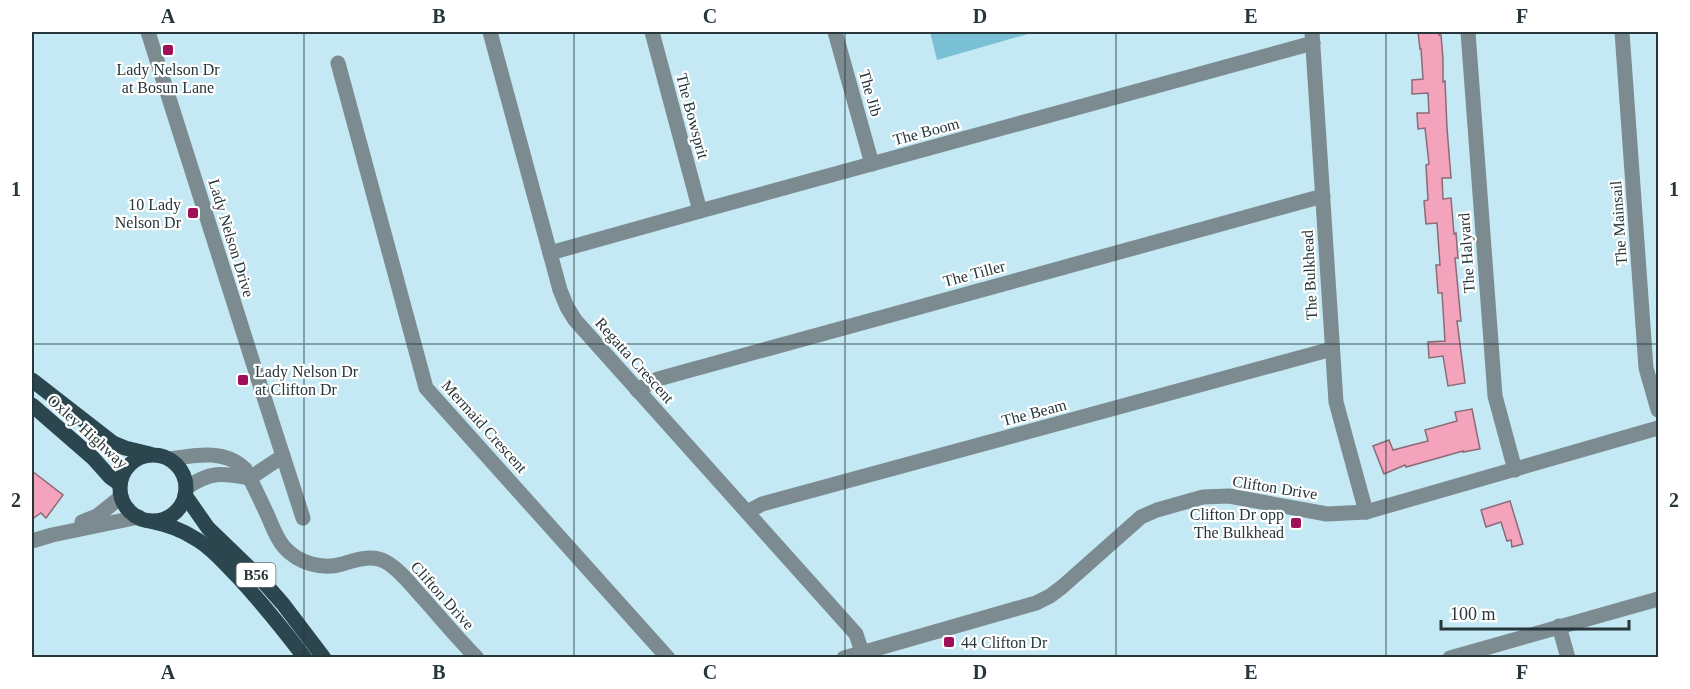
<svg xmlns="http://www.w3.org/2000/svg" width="1690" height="689" viewBox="0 0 1690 689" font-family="Georgia,serif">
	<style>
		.green { fill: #79c0d5 }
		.building { fill: #f4a3bd; stroke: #8b6b75; stroke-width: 1.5 }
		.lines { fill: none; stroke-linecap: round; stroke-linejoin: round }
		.minor { stroke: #7c8b90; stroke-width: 15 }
		.major { stroke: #2b464e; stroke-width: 15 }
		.grid { fill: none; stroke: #27363a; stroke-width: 1.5; stroke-opacity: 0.55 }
		.poi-dot { fill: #a01058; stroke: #fff; stroke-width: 2 }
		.labels { text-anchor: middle; stroke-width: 4.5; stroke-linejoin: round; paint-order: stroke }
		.shield { fill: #fff; stroke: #687275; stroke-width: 1.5 }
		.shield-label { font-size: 15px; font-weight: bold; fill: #27363a }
		.poi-label { font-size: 16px; fill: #27363a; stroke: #fff; text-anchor: end }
		.street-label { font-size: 16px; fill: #27363a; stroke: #fff }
		.neatline { fill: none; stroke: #27363a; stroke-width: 2 }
		.grid-label { font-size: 20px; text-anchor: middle; font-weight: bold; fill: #27363a }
	</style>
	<rect width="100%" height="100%" fill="#c4e9f4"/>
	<path class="green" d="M 930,32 L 1035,32 L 937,60 Z"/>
	<g class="building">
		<path d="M 1418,32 L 1439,32 L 1439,35 L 1441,35 L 1443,59 L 1443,82 L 1445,81 L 1447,128 L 1451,178 L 1442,178 L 1443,199 L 1451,198 L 1454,234 L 1456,233 L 1458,258 L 1455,258 L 1461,321 L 1457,321 L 1465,383 L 1448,386 L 1443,356 L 1429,358 L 1428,342 L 1445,341 L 1442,293 L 1438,293 L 1436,265 L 1440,265 L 1437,223 L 1426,224 L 1424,201 L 1428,200 L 1426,165 L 1429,164 L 1425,128 L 1418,129 L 1417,113 L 1429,113 L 1428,93 L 1412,94 L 1412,80 L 1423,79 L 1421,49 L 1420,49 Z"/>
		<path d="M 1472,409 L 1480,449 L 1463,452 L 1463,451 L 1406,467 L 1405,465 L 1384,474 L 1373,446 L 1389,440 L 1393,450 L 1428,441 L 1425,430 L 1457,421 L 1455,412 Z"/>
		<path d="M 32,471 L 63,495 L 46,518 L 41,513 L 32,519 Z"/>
		<path d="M 1510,501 L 1523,544 L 1512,547 L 1511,540 L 1507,541 L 1501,522 L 1486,527 L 1481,510 Z"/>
	</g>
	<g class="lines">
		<g class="minor">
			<path d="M 148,32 L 254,366 L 303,518"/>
			<path d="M 490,32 L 560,290 L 567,307 L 575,320 L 856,634 L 862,652"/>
			<path d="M 652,32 L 700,211"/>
			<path d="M 835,32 L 872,164"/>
			<path d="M 1312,32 L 1336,402 L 1366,512"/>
			<path d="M 1468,32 L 1495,396 L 1515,470"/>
			<path d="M 1622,32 L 1646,368 L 1658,410"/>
			<path d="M 338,63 L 426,388 L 668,658"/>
			<path d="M 550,253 L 700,211 L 1313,43"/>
			<path d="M 637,390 L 658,379 L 1323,196"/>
			<path d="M 170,459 C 196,455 225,449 245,469 C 253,484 260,499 267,514 C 272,525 276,538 284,547 C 298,563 322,570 342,564 C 356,560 372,554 386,562 C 400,570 411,585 422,597 C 440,617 458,639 477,658"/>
			<path d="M 250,478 L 283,456"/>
			<path d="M 186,488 C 211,471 221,473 250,478"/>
			<path d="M 747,512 L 762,504 L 1332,349"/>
			<path d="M 82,522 L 97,516 L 121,497"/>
			<path d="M 32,541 L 52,535 L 139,517"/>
			<path d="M 1559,626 L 1568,658"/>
			<path d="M 844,658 L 1036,603 L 1050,596 L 1062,587 L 1141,517 L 1157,510 L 1203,497 L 1229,496 L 1327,514 L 1366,512 L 1658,428"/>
			<path d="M 1450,658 L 1658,599"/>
		</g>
		<g class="major">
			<path d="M 32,380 L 113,443 L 125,448 L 150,454"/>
			<path d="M 32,405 L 93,458 L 110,477 L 120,484"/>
			<circle cx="153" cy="488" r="33"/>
			<path d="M 185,495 L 208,528 L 261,579 L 283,604 L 324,658"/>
			<path d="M 150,521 C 167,525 181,529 196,539 C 212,548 224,563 237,576 C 261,602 283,629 305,658"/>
		</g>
	</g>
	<path class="grid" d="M 304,32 L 304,658M 574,32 L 574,658M 845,32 L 845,658M 1116,32 L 1116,658M 1386,32 L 1386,658M 32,344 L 1658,344"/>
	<g class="poi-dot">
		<rect x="162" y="44" width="12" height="12" rx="3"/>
		<rect x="187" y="207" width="12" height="12" rx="3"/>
		<rect x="237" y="374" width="12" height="12" rx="3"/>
		<rect x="1290" y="517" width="12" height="12" rx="3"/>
		<rect x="943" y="636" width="12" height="12" rx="3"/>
	</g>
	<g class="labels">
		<rect class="shield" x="236.5" y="563" width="39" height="24" rx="4.5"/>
		<g class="shield-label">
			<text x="256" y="580">B56</text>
		</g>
		<g class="poi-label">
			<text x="168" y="75" text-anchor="middle">Lady Nelson Dr<tspan x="168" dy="18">at Bosun Lane</tspan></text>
			<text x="181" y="210">10 Lady<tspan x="181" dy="18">Nelson Dr</tspan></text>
			<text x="255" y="377" text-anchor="start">Lady Nelson Dr<tspan x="255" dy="18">at Clifton Dr</tspan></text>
			<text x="1284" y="520">Clifton Dr opp<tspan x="1284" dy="18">The Bulkhead</tspan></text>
			<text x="961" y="648" text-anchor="start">44 Clifton Dr</text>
		</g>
		<g class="street-label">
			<text transform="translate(871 93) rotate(74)" y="6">The Jib</text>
			<text transform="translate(693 116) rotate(75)" y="6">The Bowsprit</text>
			<text transform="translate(926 131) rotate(-15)" y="6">The Boom</text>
			<text transform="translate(1618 223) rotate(-94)" y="6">The Mainsail</text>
			<text transform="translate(232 238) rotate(73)" y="6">Lady Nelson Drive</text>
			<text transform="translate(1466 253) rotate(-94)" y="6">The Halyard</text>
			<text transform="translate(974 273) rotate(-15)" y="6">The Tiller</text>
			<text transform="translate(1309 275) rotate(-93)" y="6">The Bulkhead</text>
			<text transform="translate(635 360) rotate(48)" y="6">Regatta Crescent</text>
			<text transform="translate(1034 412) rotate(-15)" y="6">The Beam</text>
			<text transform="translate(485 426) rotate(48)" y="6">Mermaid Crescent</text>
			<text transform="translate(88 431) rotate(42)" y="6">Oxley Highway</text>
			<text transform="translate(1275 487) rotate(9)" y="6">Clifton Drive</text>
			<text transform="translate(443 595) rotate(48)" y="6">Clifton Drive</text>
		</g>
	</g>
	<rect width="1690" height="689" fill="none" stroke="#ffffff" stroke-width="66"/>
	<path d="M1441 620v9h188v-9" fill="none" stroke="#27363a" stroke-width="3"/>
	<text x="1450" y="620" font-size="18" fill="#27363a" stroke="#ffffff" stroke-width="4.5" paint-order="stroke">100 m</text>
	<rect x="33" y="33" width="1624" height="623" class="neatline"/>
	<g class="grid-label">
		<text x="168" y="23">A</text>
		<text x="439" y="23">B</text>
		<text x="710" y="23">C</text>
		<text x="980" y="23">D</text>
		<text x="1251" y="23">E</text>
		<text x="1522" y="23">F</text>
		<text x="16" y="196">1</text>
		<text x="1674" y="196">1</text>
		<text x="16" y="507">2</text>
		<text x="1674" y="507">2</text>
		<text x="168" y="679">A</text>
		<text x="439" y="679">B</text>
		<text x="710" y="679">C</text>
		<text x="980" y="679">D</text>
		<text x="1251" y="679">E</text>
		<text x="1522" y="679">F</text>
	</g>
</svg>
